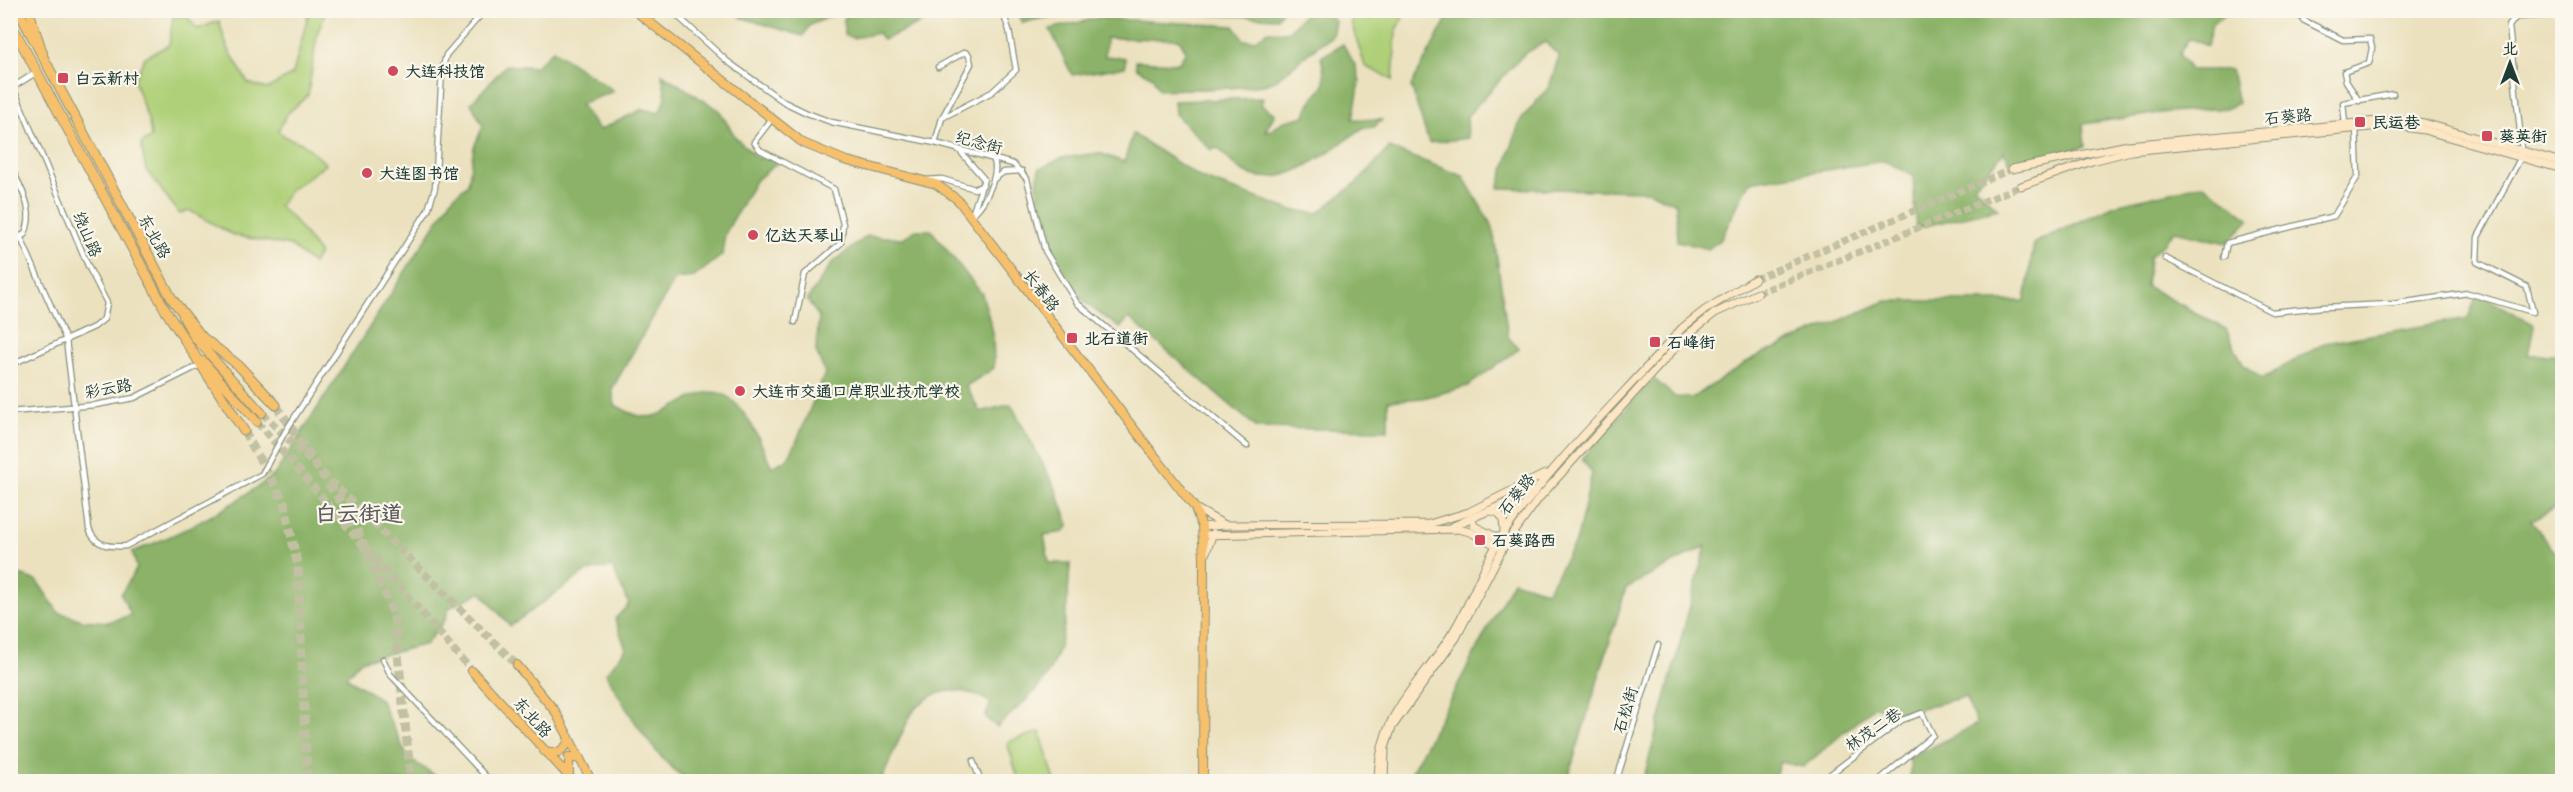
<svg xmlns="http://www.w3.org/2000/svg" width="2573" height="792" viewBox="0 0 2573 792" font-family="Pangolin,'LXGW WenKai TC',sans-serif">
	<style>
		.green { fill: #afd078; stroke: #678656; stroke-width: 1.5 }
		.forest { fill: #8bb268; stroke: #55784e; stroke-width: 1.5 }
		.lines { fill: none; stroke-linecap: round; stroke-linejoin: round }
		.secondary-tunnel { stroke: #c2c0a2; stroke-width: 7; stroke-dasharray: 7 3.5; stroke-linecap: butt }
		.primary-tunnel { stroke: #c2c0a2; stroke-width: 8; stroke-dasharray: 8 4; stroke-linecap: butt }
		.highway-tunnel { stroke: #c2c0a2; stroke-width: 9; stroke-dasharray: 9 4.5; stroke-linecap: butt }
		.street-casing { stroke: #858f79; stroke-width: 7 }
		.secondary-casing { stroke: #858f79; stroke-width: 9 }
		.primary-casing { stroke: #858f79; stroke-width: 10 }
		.highway-casing { stroke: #858f79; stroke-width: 11 }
		.street { stroke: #fff; stroke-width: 4.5 }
		.secondary { stroke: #fce6c4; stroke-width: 7 }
		.primary { stroke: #f7c06c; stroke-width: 8 }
		.highway { stroke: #f7c06c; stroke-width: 9 }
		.poi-dot { fill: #d1495b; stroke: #fbf7ec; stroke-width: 2 }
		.labels { text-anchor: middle; stroke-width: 4.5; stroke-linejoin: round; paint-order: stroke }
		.poi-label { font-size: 16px; font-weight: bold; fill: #1f3d34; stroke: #fbf7ec; text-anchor: start }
		.street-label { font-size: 16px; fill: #1f3d34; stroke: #fbf7ec }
		.district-label { font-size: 22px; font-weight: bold; fill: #5f5c60; stroke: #fbf7ec }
	</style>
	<rect width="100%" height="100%" fill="#fbf7ec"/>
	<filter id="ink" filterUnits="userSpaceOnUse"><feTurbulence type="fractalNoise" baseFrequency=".0167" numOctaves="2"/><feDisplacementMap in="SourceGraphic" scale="12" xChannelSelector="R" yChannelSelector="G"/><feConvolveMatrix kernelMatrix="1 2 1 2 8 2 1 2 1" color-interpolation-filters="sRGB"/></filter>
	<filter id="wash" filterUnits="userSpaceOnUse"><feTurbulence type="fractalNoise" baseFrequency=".008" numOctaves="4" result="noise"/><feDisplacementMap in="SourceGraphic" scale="24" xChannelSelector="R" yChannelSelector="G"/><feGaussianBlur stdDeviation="1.35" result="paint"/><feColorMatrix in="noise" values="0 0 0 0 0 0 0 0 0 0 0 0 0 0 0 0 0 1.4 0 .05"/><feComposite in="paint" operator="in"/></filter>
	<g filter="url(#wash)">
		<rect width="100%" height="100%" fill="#ebe1be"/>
		<g class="green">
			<path d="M 309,11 L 326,11 L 317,34 L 308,95 L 287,114 L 278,131 L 288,138 L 304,144 L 326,164 L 289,191 L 279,206 L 294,220 L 319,253 L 313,264 L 291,246 L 233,235 L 189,210 L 180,214 L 146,170 L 141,144 L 151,137 L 149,123 L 134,80 L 145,57 L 169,45 L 173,17 L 186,15 L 197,29 L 219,21 L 227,47 L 248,83 L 267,89 L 293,74 Z"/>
			<path d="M 1352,11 L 1406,11 L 1396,32 L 1393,80 L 1365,66 L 1351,22 Z"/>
			<path d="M 1040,732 L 1055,781 L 1019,781 L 1007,742 Z"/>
		</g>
		<g class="forest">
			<path d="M 859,10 L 939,10 L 939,11 L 935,17 L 883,40 L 878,33 L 854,38 L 844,35 L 844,18 Z"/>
			<path d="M 741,11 L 741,10 L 843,11 L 810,25 L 803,36 L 740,17 Z"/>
			<path d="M 1017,11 L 1017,10 L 1115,11 C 1084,15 1051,14 1023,23 Z"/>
			<path d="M 1135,11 L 1282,11 L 1277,18 Z"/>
			<path d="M 1307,11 L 1325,11 L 1335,21 L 1332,36 C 1309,49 1293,70 1270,83 C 1259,89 1177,89 1159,90 L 1153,77 L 1136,68 L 1136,61 L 1179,63 L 1186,51 L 1179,39 L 1106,38 L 1105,56 L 1125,58 L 1125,67 L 1072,75 L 1050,29 L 1098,18 L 1234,26 L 1244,40 L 1255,40 L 1268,31 L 1288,32 Z"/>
			<path d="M 2230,11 L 2212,24 L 2207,46 L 2189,38 L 2179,54 L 2190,70 L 2231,70 L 2238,103 L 2229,108 L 2168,112 L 2083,124 L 2085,147 L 2011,165 L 2004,152 L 1974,186 L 1998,209 L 1916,228 L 1913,175 L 1884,161 L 1749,182 L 1721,239 L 1708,249 L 1677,241 L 1676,204 L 1648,191 L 1498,188 L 1520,121 L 1549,87 L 1559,56 L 1545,42 L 1524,54 L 1467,116 L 1468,138 L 1429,143 L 1411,86 L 1451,11 Z"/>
			<path d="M 1343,44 L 1355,65 L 1360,81 L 1353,119 L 1382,120 L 1374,127 L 1363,128 C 1329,150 1283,194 1242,171 C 1233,166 1225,155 1218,148 L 1211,150 L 1175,114 L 1174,101 L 1263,98 L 1261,105 L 1275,114 L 1265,131 L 1272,130 L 1282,122 L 1305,116 C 1312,85 1332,101 1321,57 Z"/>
			<path d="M 553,50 L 614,91 L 580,104 L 599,130 L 643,109 L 659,113 L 666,98 L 662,74 L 719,110 L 736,138 L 759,159 L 765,155 L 777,163 L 755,181 L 725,234 L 722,255 L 694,277 L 675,279 L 612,389 L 615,405 C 628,412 639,419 654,416 C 680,410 709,375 735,403 C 753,421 761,445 772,467 L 787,459 L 795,445 L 825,373 L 816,351 L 819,317 L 807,300 L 832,263 L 867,236 L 903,238 L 916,230 L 931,230 L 982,294 L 993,332 L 994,368 L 966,386 L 980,412 L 1011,404 L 1055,487 L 1069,525 L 1064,532 L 1044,535 L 1049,563 L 1070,563 C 1068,600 1066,649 1043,681 C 1031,698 1012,712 997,727 L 985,717 L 991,703 C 967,686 936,686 915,709 C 906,720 888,766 881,781 L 835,781 L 834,776 L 810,776 L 802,782 C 784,782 701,785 691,781 C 658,766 623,704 606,673 L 626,649 L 615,619 L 629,604 L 612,567 L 587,571 L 510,626 L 481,592 L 449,608 L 445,620 L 426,644 L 360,661 L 346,677 L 380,699 L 408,758 L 442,780 L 440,781 L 11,781 L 11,572 L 37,581 L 58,612 L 82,620 L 108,622 L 131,615 L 121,594 L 137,568 L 132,552 C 183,533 231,508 275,474 L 453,197 L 468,184 L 474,147 L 483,126 L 471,103 L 506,65 L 535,67 Z"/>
			<path d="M 1133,134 L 1201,178 L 1291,210 L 1318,213 L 1361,179 L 1389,148 L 1463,176 L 1493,228 L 1508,337 L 1519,349 L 1468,386 L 1423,398 L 1388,401 L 1388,430 L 1257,428 L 1129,318 L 1120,328 C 1107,318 1089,308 1079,296 C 1054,265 1031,209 1039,169 L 1062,158 L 1099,153 L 1124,162 Z"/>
			<path d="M 2204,184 L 2250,219 L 2227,243 L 2175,231 L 2149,258 L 2146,286 L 2226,329 L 2243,364 L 2262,379 L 2325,343 L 2468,318 L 2478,293 L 2534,325 L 2528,355 L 2562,355 L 2562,504 L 2531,521 L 2562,561 L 2562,781 L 1908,781 L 1911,767 L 1909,759 L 1977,724 L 1965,697 L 1900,713 L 1874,707 L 1803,767 L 1780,762 L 1773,781 L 1643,781 L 1706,546 L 1626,588 L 1567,781 L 1442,781 L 1412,771 L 1513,581 L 1547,591 L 1577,539 L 1592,473 L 1582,459 L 1653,378 L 1675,397 L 1692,398 L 1755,357 L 1886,301 L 2025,301 L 2034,243 L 2115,205 Z"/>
		</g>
	</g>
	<g filter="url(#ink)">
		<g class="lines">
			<g class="secondary-tunnel">
				<path d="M 1755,279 L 2012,169"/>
				<path d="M 1758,293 L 2021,186"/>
			</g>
			<g class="primary-tunnel">
				<path d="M 262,413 L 517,665"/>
				<path d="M 257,422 L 472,671"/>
			</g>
			<g class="highway-tunnel">
				<path d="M 276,405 L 351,517 L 394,614 L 411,782"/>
				<path d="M 244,431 L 284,502 L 298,567 L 307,782"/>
			</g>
			<g class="street-casing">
				<g id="street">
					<path d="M 671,10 L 727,61 L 784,102 L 807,113 L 831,122 L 935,143 L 1013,164 L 1027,179 L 1045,251 L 1077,303 L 1247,446"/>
					<path d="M 2303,20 L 2343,40 L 2370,39 L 2372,48 L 2369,63 L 2344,72 L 2346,81 L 2359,101"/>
					<path d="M 938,67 L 965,52 L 969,55 L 971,64 L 942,118"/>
					<path d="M 771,120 L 754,142 L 760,150 L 834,189 L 843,224 L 841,243 L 805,274 L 795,322"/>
					<path d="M 2345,124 L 2343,103 L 2393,94"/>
					<path d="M 935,143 L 942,118 L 992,92 L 1016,70 L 1009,30 L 1002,10"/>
					<path d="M 959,150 L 984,179 L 971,218"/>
					<path d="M 10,165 C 20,187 37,211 24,235 L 10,239"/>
					<path d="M 994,179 L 1004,172 L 1022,171"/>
					<path d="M 925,180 L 942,179 L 975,189 L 983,185"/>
					<path d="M 974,213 C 985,203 1002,171 992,157"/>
					<path d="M 20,236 L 66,340 L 89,529 C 95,546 109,547 126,546 L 262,474 L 285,432 L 428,210 L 435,188 L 442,71 L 446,55 L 485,10"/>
					<path d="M 2224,257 L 2227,243 L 2334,216 L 2358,176 L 2356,126"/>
					<path d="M 2165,258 L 2272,312 L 2323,307 L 2392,304 L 2468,293 L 2533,312 L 2527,287 L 2477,262 L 2478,237 L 2521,157 L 2522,150 L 2509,26 L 2516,17 L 2562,15"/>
					<path d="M 10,365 L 94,327 L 104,319 L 107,303 L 89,268 L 13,87 L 37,72"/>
					<path d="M 10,412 L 95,405 L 134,398 L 200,365"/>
					<path d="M 383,659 L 390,674 L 491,782"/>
					<path d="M 973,761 L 981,782"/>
					<path d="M 1616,782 L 1658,645"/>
					<path d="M 1820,782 L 1902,720 L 1922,713 L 1933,735 L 1877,782"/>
				</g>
			</g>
			<g class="secondary-casing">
				<g id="secondary">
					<path d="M 2012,169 L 2128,145 L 2398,119 L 2424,123 L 2562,162"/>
					<path d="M 2021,186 L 2092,161 L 2131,151 L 2391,125 L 2424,130 L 2562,169"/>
					<path d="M 1195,508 L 1225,525"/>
					<path d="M 1491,511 L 1499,513 L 1503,519 L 1504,531"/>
					<path d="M 1472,519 L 1474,526 L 1502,540"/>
					<path d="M 1202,527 L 1225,525 L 1429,524 L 1469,512 L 1545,474"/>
					<path d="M 1451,527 L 1532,492"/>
					<path d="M 1202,535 L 1458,529 L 1470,532 L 1498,546"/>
					<path d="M 1205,555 L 1213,533"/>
					<path d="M 1378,782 C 1378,713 1417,689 1451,635 C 1473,601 1484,560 1508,527 C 1559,455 1624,395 1682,328 L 1705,310 L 1755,279"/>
					<path d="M 1384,782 L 1385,748 L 1392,727 L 1456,638 L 1503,548 L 1539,498 L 1686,336 L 1715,313 L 1758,293"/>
				</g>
			</g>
			<g class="primary-casing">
				<g id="primary">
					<path d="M 29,10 L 43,53"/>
					<path d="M 634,10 L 803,143 L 844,160 L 936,184 L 958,200 L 1195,508 L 1202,527 L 1204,557 L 1203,782"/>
					<path d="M 183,317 L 194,337 L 262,413"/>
					<path d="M 203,361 L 257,422"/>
					<path d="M 517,665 L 555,711 L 592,782"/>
					<path d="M 472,671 L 574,782"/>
					<path d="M 544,751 L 558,753 L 567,745 L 569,737"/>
					<path d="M 569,775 L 569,757 L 580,759"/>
				</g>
			</g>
			<g class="highway-casing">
				<g id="highway">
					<path d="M 18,10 L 172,299 L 202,337 L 238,365 L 276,405"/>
					<path d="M 10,22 L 166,311 L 244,431"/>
				</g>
			</g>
			<use href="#street" class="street"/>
			<use href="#secondary" class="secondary"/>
			<use href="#primary" class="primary"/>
			<use href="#highway" class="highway"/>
		</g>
	</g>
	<g class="poi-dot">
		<circle cx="393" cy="71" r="6"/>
		<rect x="57" y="72" width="12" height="12" rx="3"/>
		<rect x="2354" y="116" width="12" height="12" rx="3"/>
		<rect x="2481" y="130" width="12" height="12" rx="3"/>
		<circle cx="367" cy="173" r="6"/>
		<circle cx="753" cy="235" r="6"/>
		<rect x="1066" y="332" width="12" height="12" rx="3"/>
		<rect x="1649" y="336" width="12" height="12" rx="3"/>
		<circle cx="740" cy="391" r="6"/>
		<rect x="1474" y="534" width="12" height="12" rx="3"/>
	</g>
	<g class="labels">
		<g class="poi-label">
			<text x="405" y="77">大连科技馆</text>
			<text x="75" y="84">白云新村</text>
			<text x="2372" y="128">民运巷</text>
			<text x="2499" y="142">葵英街</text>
			<text x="379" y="179">大连图书馆</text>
			<text x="765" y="241">亿达天琴山</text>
			<text x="1084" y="344">北石道街</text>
			<text x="1667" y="348">石峰街</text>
			<text x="752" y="397">大连市交通口岸职业技术学校</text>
			<text x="1492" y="546">石葵路西</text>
		</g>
		<g class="street-label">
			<text transform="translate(2288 116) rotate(-6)" y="6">石葵路</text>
			<text transform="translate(979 142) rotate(15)" y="6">纪念街</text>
			<text transform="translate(88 234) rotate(67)" y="6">绕山路</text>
			<text transform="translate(155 236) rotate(61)" y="6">东北路</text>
			<text transform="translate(1042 290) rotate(53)" y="6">长春路</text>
			<text transform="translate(108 388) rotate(-10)" y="6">彩云路</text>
			<text transform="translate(1516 494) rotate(-52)" y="6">石葵路</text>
			<text transform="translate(1625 710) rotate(-73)" y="6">石松街</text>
			<text transform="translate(533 717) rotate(48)" y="6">东北路</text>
			<text transform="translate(1873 729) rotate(-34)" y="6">林茂二巷</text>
		</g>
		<g class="district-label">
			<text x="359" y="521">白云街道</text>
		</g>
	</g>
	<rect width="2573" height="792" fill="none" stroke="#fbf7ec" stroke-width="36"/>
	<g transform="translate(2510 63)" stroke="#fbf7ec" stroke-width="4.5" paint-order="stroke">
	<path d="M0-4.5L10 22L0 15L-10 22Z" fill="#1f3d34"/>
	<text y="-9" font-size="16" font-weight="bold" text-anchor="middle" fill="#1f3d34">北</text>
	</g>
</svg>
